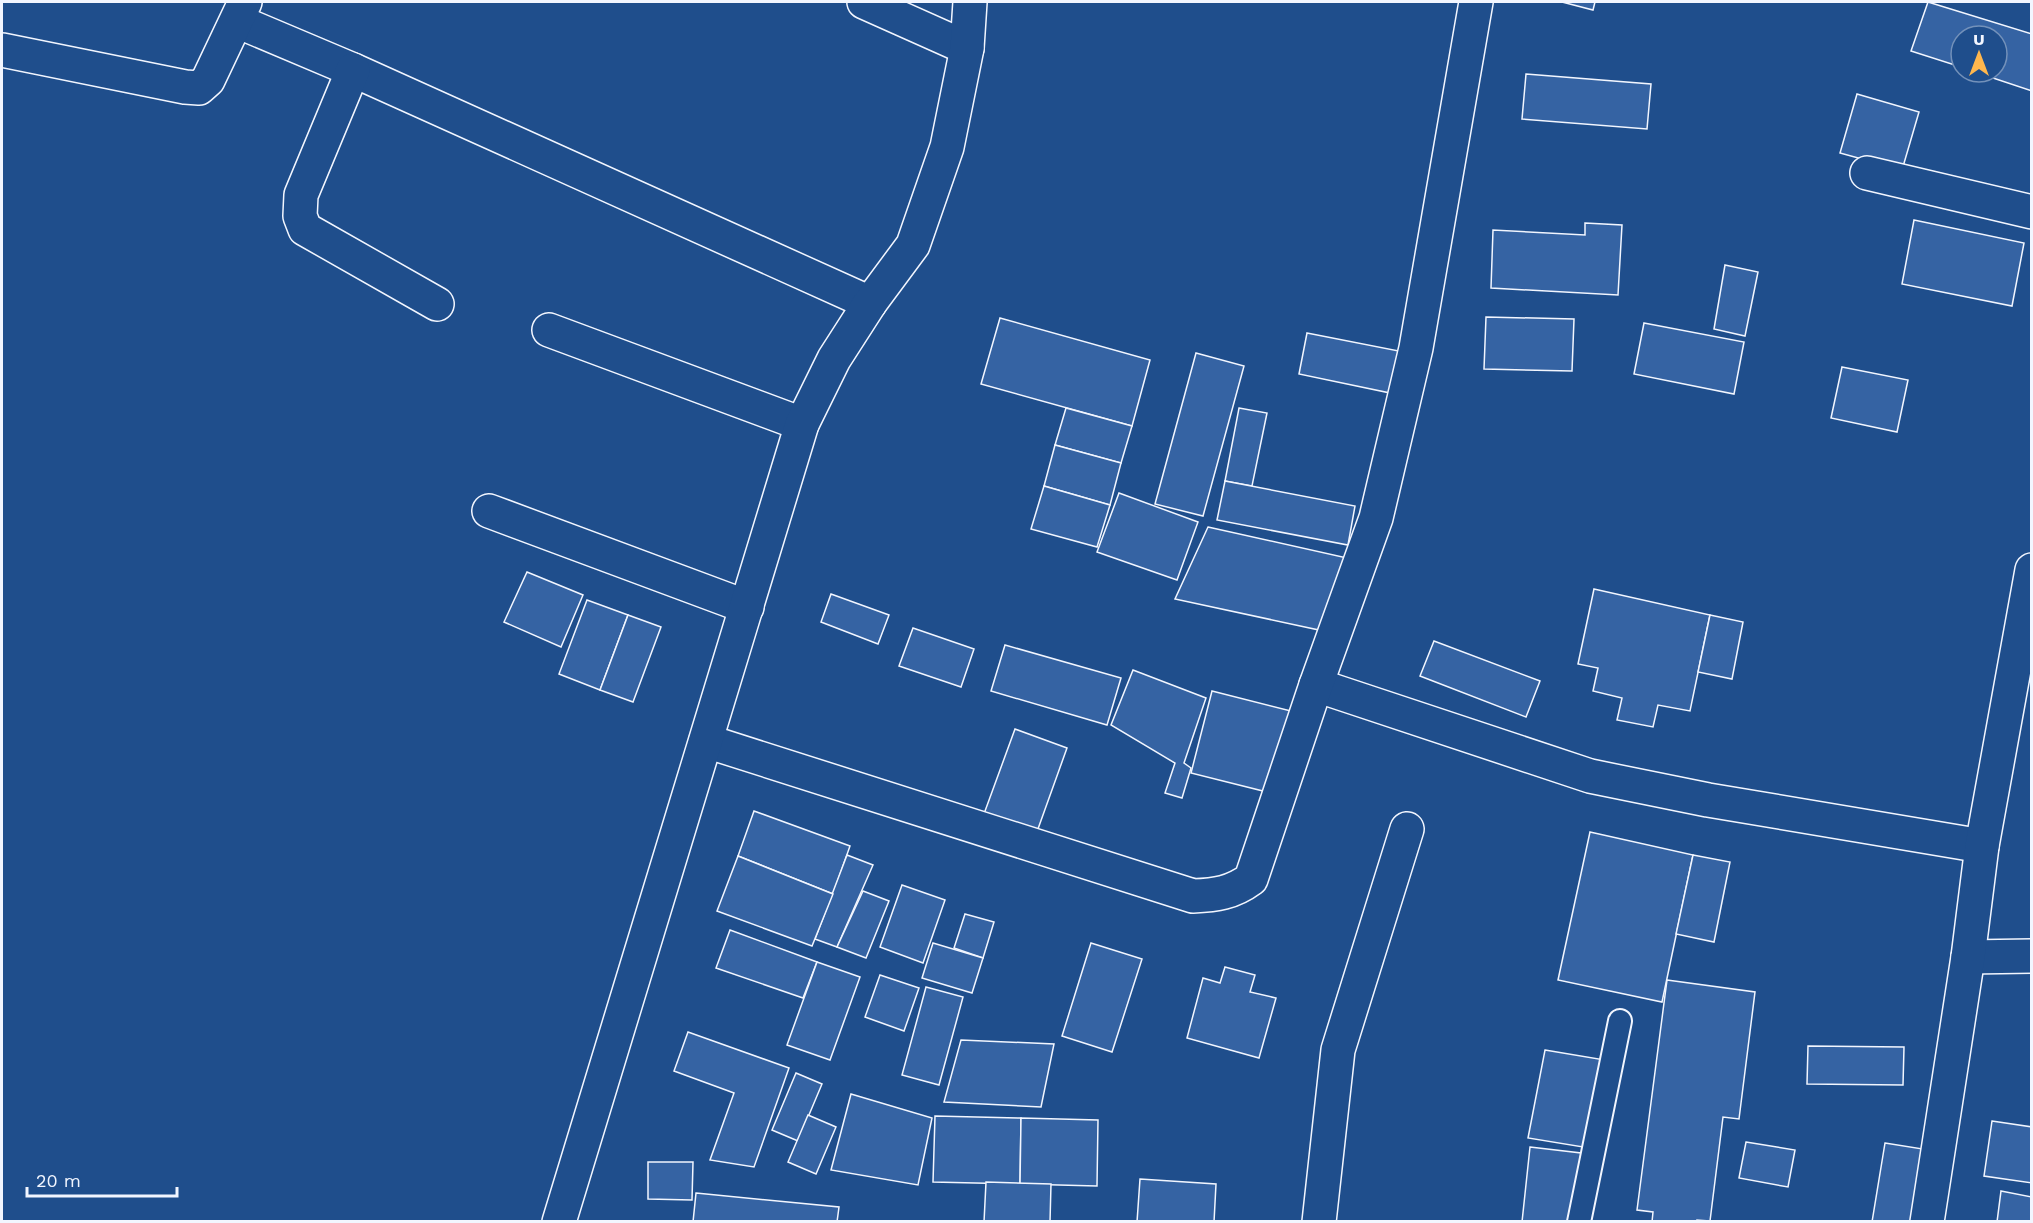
<svg xmlns="http://www.w3.org/2000/svg" width="2033" height="1223" viewBox="0 0 2033 1223" font-family="'Work Sans',sans-serif">
	<style>
		.building { fill: #3563a3; stroke: #f2f6ff; stroke-width: 1.5 }
		.lines { fill: none; stroke-linecap: round; stroke-linejoin: round }
		.service-casing { stroke: #f2f6ff; stroke-width: 26 }
		.minor-casing { stroke: #f2f6ff; stroke-width: 36 }
		.service { stroke: #1f4e8c; stroke-width: 22 }
		.minor { stroke: #1f4e8c; stroke-width: 33 }
	</style>
	<rect width="100%" height="100%" fill="#1f4e8c"/>
	<g class="building">
		<path d="M 1562,2 L 1595,2 L 1593,10 Z"/>
		<path d="M 1928,2 L 2032,34 L 2032,91 L 1975,72 L 1997,72 L 1997,36 L 1961,36 L 1961,67 L 1911,51 Z"/>
		<path d="M 1526,74 L 1651,84 L 1647,129 L 1522,119 Z"/>
		<path d="M 1857,94 L 1919,112 L 1902,170 L 1840,153 Z"/>
		<path d="M 1914,220 L 2024,243 L 2012,306 L 1902,284 Z"/>
		<path d="M 1585,223 L 1622,225 L 1618,295 L 1491,288 L 1493,230 L 1585,235 Z"/>
		<path d="M 1725,265 L 1758,272 L 1745,336 L 1714,329 Z"/>
		<path d="M 1486,317 L 1574,319 L 1572,371 L 1484,369 Z"/>
		<path d="M 1000,318 L 1150,360 L 1132,426 L 981,384 Z"/>
		<path d="M 1644,323 L 1744,342 L 1734,394 L 1634,374 Z"/>
		<path d="M 1307,333 L 1404,352 L 1395,394 L 1299,374 Z"/>
		<path d="M 1196,353 L 1244,366 L 1203,516 L 1155,504 Z"/>
		<path d="M 1842,367 L 1908,380 L 1897,432 L 1831,418 Z"/>
		<path d="M 1066,408 L 1132,426 L 1121,463 L 1055,445 Z"/>
		<path d="M 1239,408 L 1267,413 L 1252,486 L 1225,481 Z"/>
		<path d="M 1055,445 L 1121,463 L 1110,505 L 1044,486 Z"/>
		<path d="M 1225,481 L 1355,506 L 1348,545 L 1217,520 Z"/>
		<path d="M 1044,486 L 1110,505 L 1097,547 L 1031,529 Z"/>
		<path d="M 1119,493 L 1198,522 L 1177,580 L 1097,552 Z"/>
		<path d="M 1208,527 L 1356,560 L 1333,633 L 1175,599 Z"/>
		<path d="M 527,572 L 583,595 L 561,647 L 504,622 Z"/>
		<path d="M 1594,589 L 1710,615 L 1690,711 L 1658,705 L 1653,727 L 1617,720 L 1622,698 L 1593,691 L 1598,668 L 1578,664 Z"/>
		<path d="M 831,594 L 889,615 L 878,644 L 821,622 Z"/>
		<path d="M 587,600 L 628,615 L 600,690 L 559,674 Z"/>
		<path d="M 628,615 L 661,627 L 633,702 L 600,690 Z"/>
		<path d="M 1710,615 L 1743,622 L 1732,679 L 1698,672 Z"/>
		<path d="M 913,628 L 974,649 L 961,687 L 899,666 Z"/>
		<path d="M 1434,641 L 1540,681 L 1526,717 L 1420,676 Z"/>
		<path d="M 1005,645 L 1121,678 L 1107,725 L 991,691 Z"/>
		<path d="M 1133,670 L 1206,698 L 1184,763 L 1191,768 L 1182,798 L 1165,793 L 1175,763 L 1111,725 Z"/>
		<path d="M 1212,691 L 1291,711 L 1271,793 L 1191,773 Z"/>
		<path d="M 1015,729 L 1067,748 L 1034,840 L 981,822 Z"/>
		<path d="M 754,811 L 850,846 L 833,894 L 738,856 Z"/>
		<path d="M 1590,832 L 1693,855 L 1662,1002 L 1558,980 Z"/>
		<path d="M 847,855 L 873,865 L 837,947 L 815,939 Z"/>
		<path d="M 1693,855 L 1730,862 L 1714,942 L 1676,934 Z"/>
		<path d="M 738,856 L 833,894 L 812,946 L 717,911 Z"/>
		<path d="M 902,885 L 945,900 L 923,963 L 880,947 Z"/>
		<path d="M 863,891 L 889,901 L 866,958 L 837,947 Z"/>
		<path d="M 965,914 L 994,922 L 983,958 L 954,948 Z"/>
		<path d="M 730,930 L 817,962 L 803,998 L 716,968 Z"/>
		<path d="M 933,943 L 983,958 L 972,993 L 922,978 Z"/>
		<path d="M 1091,943 L 1142,959 L 1112,1052 L 1062,1036 Z"/>
		<path d="M 817,962 L 860,977 L 830,1060 L 787,1045 Z"/>
		<path d="M 1225,967 L 1255,975 L 1250,992 L 1276,998 L 1259,1058 L 1187,1038 L 1203,978 L 1220,983 Z"/>
		<path d="M 880,975 L 919,988 L 904,1031 L 865,1017 Z"/>
		<path d="M 1667,980 L 1755,992 L 1739,1119 L 1723,1117 L 1710,1221 L 1697,1220 L 1697,1222 L 1652,1222 L 1653,1212 L 1637,1210 Z"/>
		<path d="M 926,987 L 963,997 L 939,1085 L 902,1075 Z"/>
		<path d="M 688,1032 L 789,1068 L 754,1167 L 710,1160 L 734,1093 L 674,1071 Z"/>
		<path d="M 961,1040 L 1054,1044 L 1041,1107 L 944,1102 Z"/>
		<path d="M 1808,1046 L 1904,1047 L 1903,1085 L 1807,1084 Z"/>
		<path d="M 1545,1050 L 1605,1060 L 1589,1148 L 1528,1138 Z"/>
		<path d="M 796,1073 L 822,1084 L 798,1141 L 772,1130 Z"/>
		<path d="M 851,1094 L 932,1118 L 918,1185 L 831,1170 Z"/>
		<path d="M 808,1115 L 836,1127 L 816,1174 L 788,1162 Z"/>
		<path d="M 935,1116 L 1021,1118 L 1020,1184 L 933,1182 Z"/>
		<path d="M 1021,1118 L 1098,1120 L 1097,1186 L 1020,1184 Z"/>
		<path d="M 1992,1121 L 2032,1127 L 2032,1183 L 1984,1176 Z"/>
		<path d="M 1746,1142 L 1795,1150 L 1788,1187 L 1739,1178 Z"/>
		<path d="M 1885,1143 L 1923,1149 L 1911,1222 L 1872,1222 Z"/>
		<path d="M 1530,1147 L 1581,1153 L 1573,1222 L 1522,1222 Z"/>
		<path d="M 648,1162 L 693,1162 L 692,1200 L 648,1199 Z"/>
		<path d="M 1140,1179 L 1216,1184 L 1214,1222 L 1137,1222 Z"/>
		<path d="M 986,1182 L 1051,1184 L 1050,1222 L 984,1222 Z"/>
		<path d="M 2001,1191 L 2032,1197 L 2032,1222 L 1997,1222 Z"/>
		<path d="M 696,1193 L 839,1207 L 837,1222 L 693,1222 Z"/>
	</g>
	<g class="lines">
		<g class="service-casing">
			<path id="service" d="M 1579,1222 L 1620,1021"/>
		</g>
		<g class="minor-casing">
			<g id="minor">
				<path d="M 864,2 L 967,48"/>
				<path d="M 237,21 L 353,70 L 870,303"/>
				<path d="M 2,50 L 185,87 L 199,88 L 208,80 L 245,2"/>
				<path d="M 353,70 L 301,195 L 300,216 L 305,229 L 437,304"/>
				<path d="M 1867,173 L 2032,212"/>
				<path d="M 549,330 L 802,424"/>
				<path d="M 489,511 L 747,607"/>
				<path d="M 1316,685 L 1590,776 L 1708,800 L 1982,846"/>
				<path d="M 706,741 L 1193,896 C 1216,895 1232,893 1251,879 L 1316,685 L 1376,518 L 1416,348 L 1476,2"/>
				<path d="M 1968,957 L 2032,956"/>
				<path d="M 559,1222 L 802,424 L 834,359 L 870,303 L 913,245 L 947,147 L 967,48 L 970,2"/>
				<path d="M 1319,1222 L 1338,1050 L 1407,829"/>
				<path d="M 1927,1222 L 1968,957 L 1982,846 L 2032,570"/>
			</g>
		</g>
		<use href="#service" class="service"/>
		<use href="#minor" class="minor"/>
	</g>
	<rect width="2033" height="1223" fill="none" stroke="#f2f6ff" stroke-width="6"/>
	<g transform="translate(1979 54)"><circle r="28" fill="#1f4e8c" stroke="#7391ba" stroke-width="1.5"/>
	<path d="M0-4.5L10 22L0 15L-10 22Z" fill="#ffb74d"/>
	<text y="-9" font-size="16" font-weight="bold" text-anchor="middle" fill="#f2f6ff">U</text>
	</g>
	<path d="M27 1187v9h150v-9" fill="none" stroke="#f2f6ff" stroke-width="3"/>
	<text x="36" y="1187" font-size="18" fill="#f2f6ff" stroke="#1f4e8c" stroke-width="4.5" paint-order="stroke">20 m</text>
</svg>
